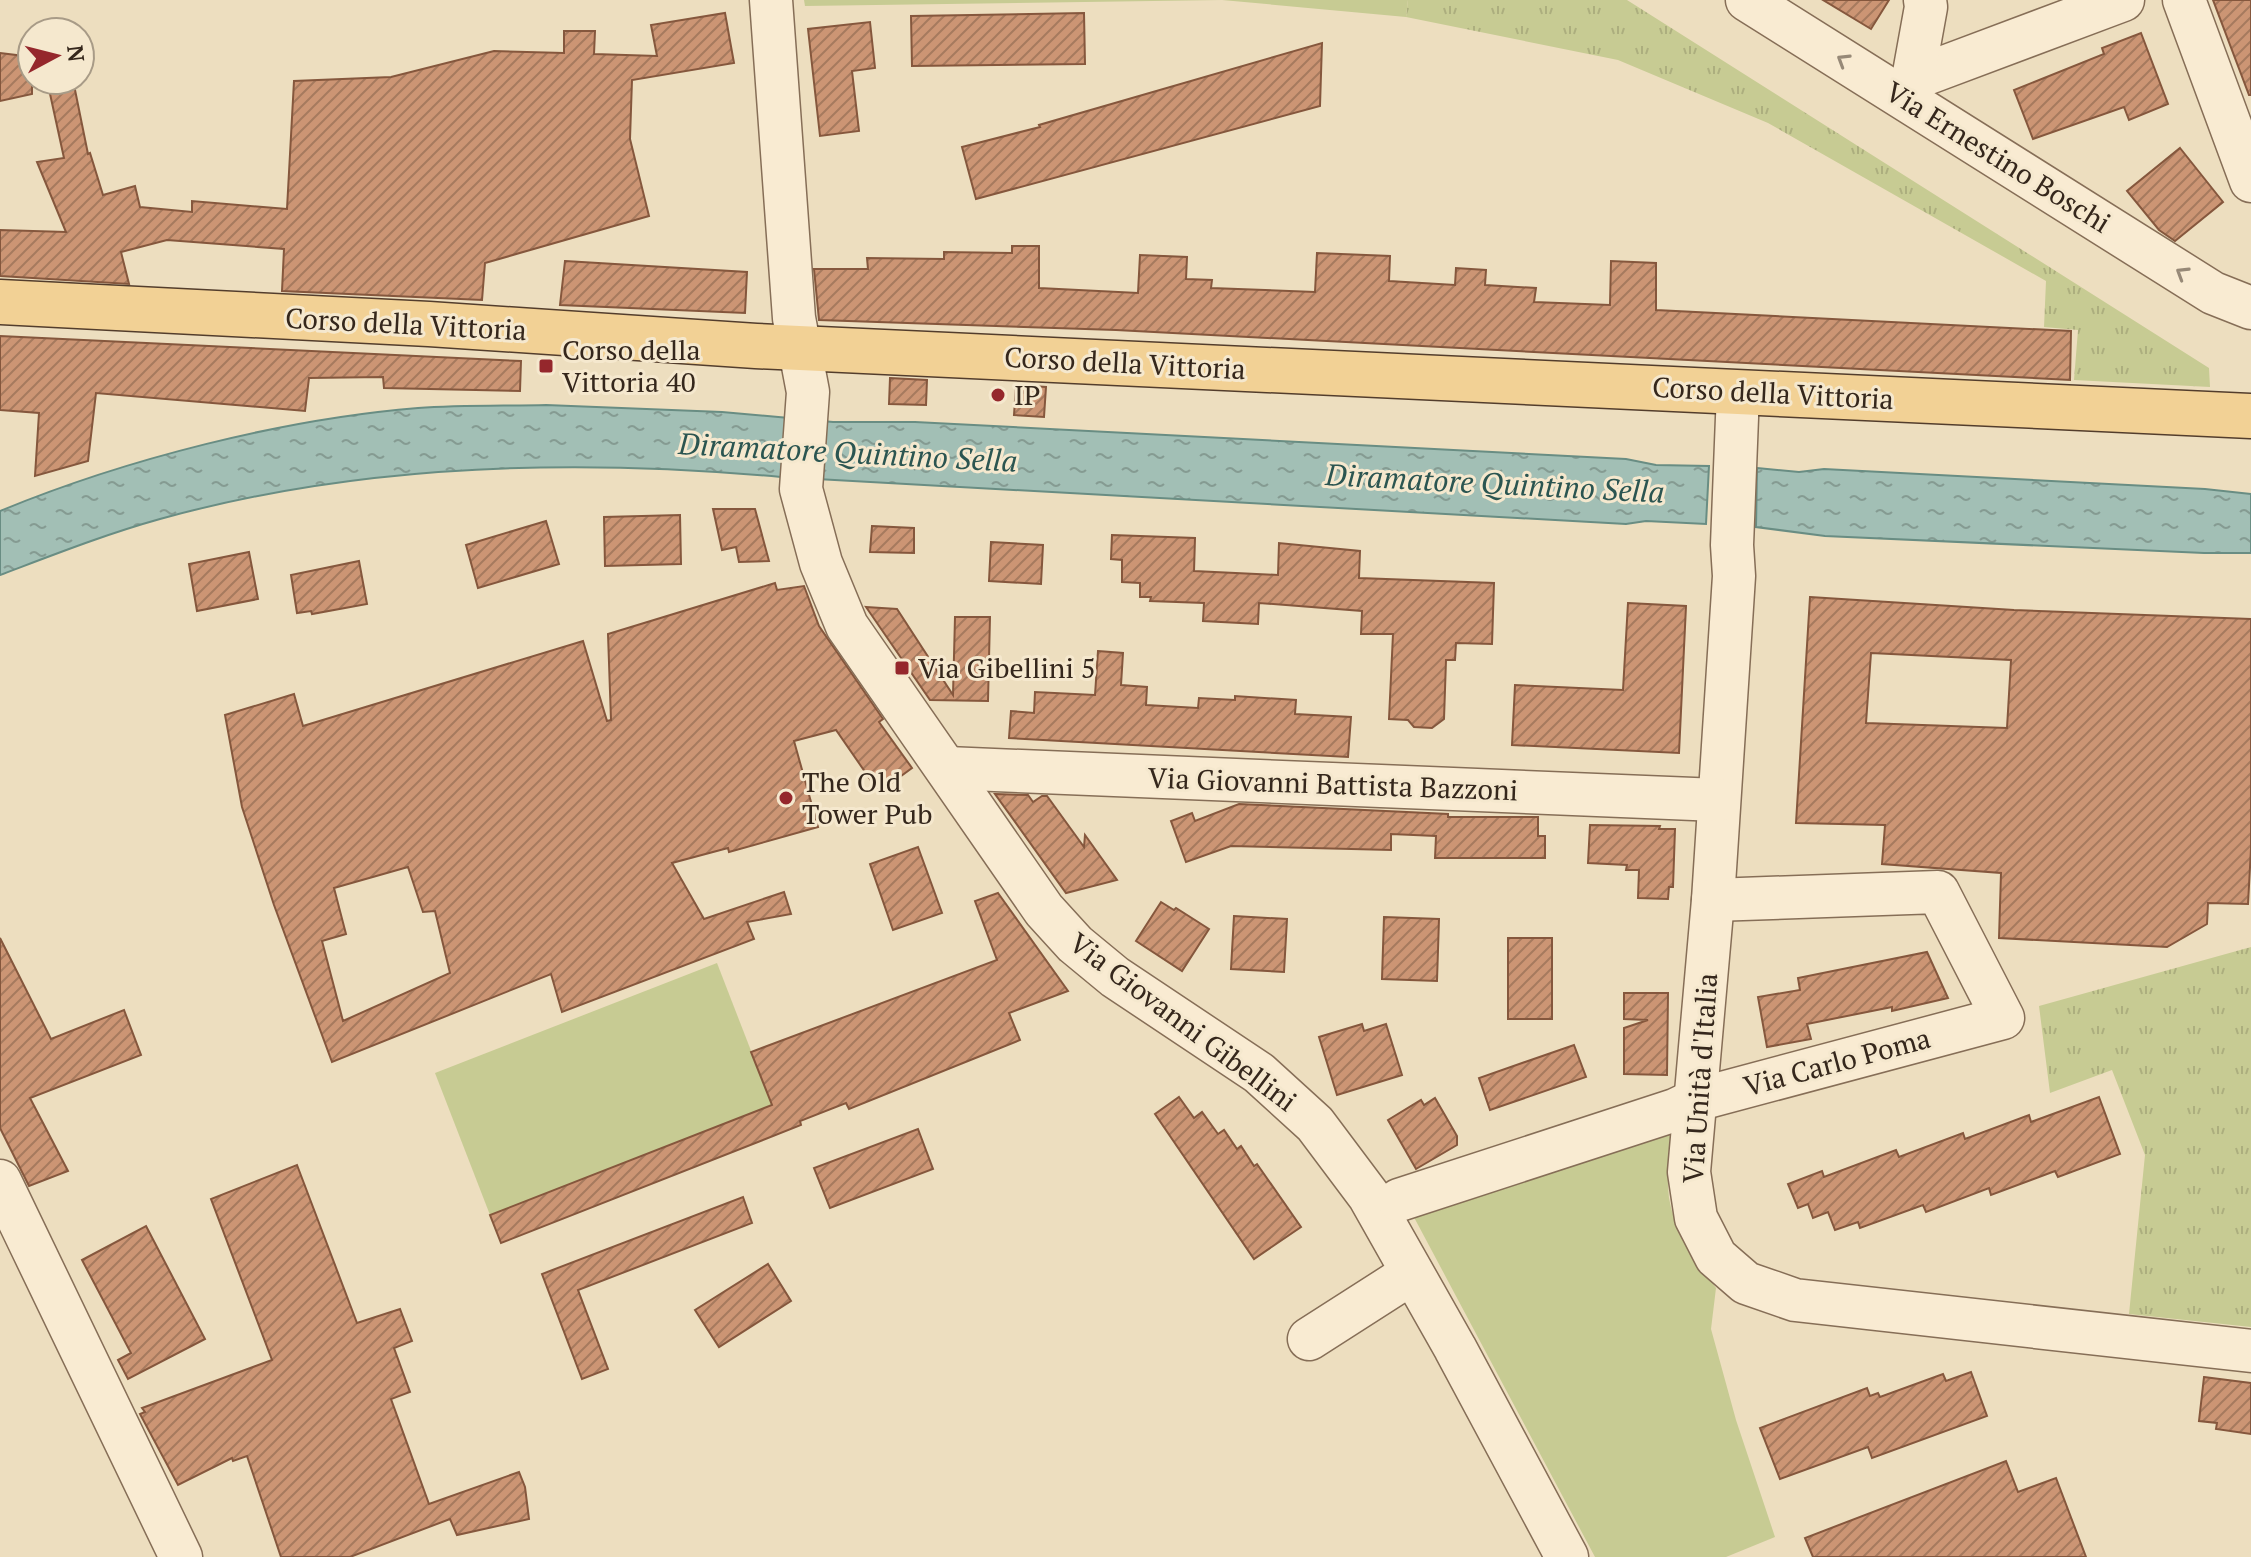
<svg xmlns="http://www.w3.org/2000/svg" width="2251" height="1557" viewBox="0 0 2251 1557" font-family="'PT Serif',serif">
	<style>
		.grass { fill: url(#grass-tufts) }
		.park { fill: #c7cb93 }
		.water { fill: url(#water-ripples); stroke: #698d83; stroke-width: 2 }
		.building { fill: url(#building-hatch); stroke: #85573d; stroke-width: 2; fill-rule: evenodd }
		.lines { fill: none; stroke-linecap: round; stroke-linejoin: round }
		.minor-casing { stroke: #866e57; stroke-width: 45 }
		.major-casing { stroke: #533d2c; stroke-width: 47 }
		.minor { stroke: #f9ebd2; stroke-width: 42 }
		.major { stroke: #f2d195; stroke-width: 44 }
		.oneway { stroke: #978977 }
		.poi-dot { fill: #95272c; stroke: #f5e8ce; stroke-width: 3 }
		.labels { text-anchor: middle; stroke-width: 6; stroke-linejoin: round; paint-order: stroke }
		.street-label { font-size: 28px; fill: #35271c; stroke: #f5e8ce }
		.poi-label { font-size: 28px; fill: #35271c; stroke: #f5e8ce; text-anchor: start }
		.water-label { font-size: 30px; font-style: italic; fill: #2b5551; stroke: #f5e8ce }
	</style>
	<defs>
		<pattern id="grass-tufts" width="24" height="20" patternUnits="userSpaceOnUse" patternTransform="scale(2)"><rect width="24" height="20" fill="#c7cb93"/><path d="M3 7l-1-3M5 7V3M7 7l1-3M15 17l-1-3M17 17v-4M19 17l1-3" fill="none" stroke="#acae7e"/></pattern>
		<pattern id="water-ripples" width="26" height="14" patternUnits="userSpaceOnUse" patternTransform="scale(2)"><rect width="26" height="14" fill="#a2bfb5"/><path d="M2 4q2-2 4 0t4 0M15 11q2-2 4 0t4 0" fill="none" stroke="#859b92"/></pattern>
		<pattern id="building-hatch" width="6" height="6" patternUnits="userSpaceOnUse" patternTransform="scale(2)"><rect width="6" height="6" fill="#cc9574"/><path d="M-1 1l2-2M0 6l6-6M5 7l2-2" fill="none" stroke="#a67a5e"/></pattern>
	</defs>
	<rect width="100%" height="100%" fill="#eddebf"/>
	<g class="grass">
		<path d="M 804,0 L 1222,0 L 805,6 Z"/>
		<path d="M 1408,0 L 1627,0 L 2209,368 L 2210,387 L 2074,380 L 2078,330 L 2044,327 L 2046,281 L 1768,123 L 1618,60 L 1406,17 Z"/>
		<path d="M 2251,947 L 2251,1327 L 2129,1314 L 2145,1155 L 2112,1070 L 2050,1093 L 2039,1006 Z"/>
	</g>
	<g class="park">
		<path d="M 1222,0 L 1408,0 L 1406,17 Z"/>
		<path d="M 717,963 L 772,1105 L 490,1215 L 435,1073 Z"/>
		<path d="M 1672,1122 C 1669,1147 1666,1173 1669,1198 C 1674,1231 1697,1262 1716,1288 L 1711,1329 L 1736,1420 L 1775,1537 L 1726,1557 L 1595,1557 L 1408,1206 Z"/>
	</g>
	<g class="water">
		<path d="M 546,405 L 722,412 L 833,422 L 915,422 L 1626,459 L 1656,465 L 1709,466 L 1706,524 L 1646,521 L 1626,524 L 781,477 C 574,458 361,463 160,519 C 106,534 53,555 0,575 L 0,511 C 126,459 283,419 418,408 C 461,405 504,406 546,405 Z"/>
		<path d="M 1757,468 L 1799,472 L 1824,469 L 2205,489 L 2251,494 L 2251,553 L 2204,553 L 1825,536 L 1756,527 Z"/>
	</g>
	<g class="building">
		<path d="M 1823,0 L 1889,0 L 1871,29 Z"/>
		<path d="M 2213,0 L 2251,0 L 2251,95 L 2249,95 Z"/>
		<path d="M 725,13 L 734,63 L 632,80 L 630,139 L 649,216 L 485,263 L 482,300 L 282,291 L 284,249 L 167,240 L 121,252 L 129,284 L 0,276 L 0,230 L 66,232 L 37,162 L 64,158 L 47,80 L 73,80 L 88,154 L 90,153 L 103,195 L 135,186 L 140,207 L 192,212 L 192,201 L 287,209 L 294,81 L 391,77 L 494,51 L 564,53 L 564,31 L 595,31 L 594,54 L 657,56 L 651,25 Z"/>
		<path d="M 1084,13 L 1085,64 L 912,66 L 911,16 Z"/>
		<path d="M 870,22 L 875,68 L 852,71 L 859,131 L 820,136 L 808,29 Z"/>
		<path d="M 2141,33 L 2168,104 L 2129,120 L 2124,107 L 2033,139 L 2014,90 L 2104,54 L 2102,48 Z"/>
		<path d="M 1322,43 L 1320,106 L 976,199 L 962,147 L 1040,127 L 1039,125 Z"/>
		<path d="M 0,53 L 32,57 L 32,94 L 0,101 Z"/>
		<path d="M 2180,148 L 2223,202 L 2175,241 L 2159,230 L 2127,191 Z"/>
		<path d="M 1012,246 L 1039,246 L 1039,288 L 1138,293 L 1140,255 L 1187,257 L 1186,279 L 1212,280 L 1211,288 L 1315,292 L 1317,253 L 1390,256 L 1389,281 L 1455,285 L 1456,268 L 1486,270 L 1485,285 L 1536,288 L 1534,302 L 1610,305 L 1611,261 L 1656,263 L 1656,310 L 2071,331 L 2070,380 L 1116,330 L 819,320 L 814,269 L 868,269 L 867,258 L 944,259 L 944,252 L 1012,253 Z"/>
		<path d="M 565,261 L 747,272 L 745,313 L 560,305 Z"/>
		<path d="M 0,336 L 521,361 L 520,391 L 384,388 L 383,377 L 309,378 L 305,411 L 96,393 L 88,461 L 35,476 L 39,413 L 0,410 Z"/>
		<path d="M 890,378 L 927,380 L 926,405 L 889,404 Z"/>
		<path d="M 1016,385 L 1046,387 L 1044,417 L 1014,415 Z"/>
		<path d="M 713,509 L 755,509 L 769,561 L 739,562 L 736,547 L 722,550 Z"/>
		<path d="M 680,515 L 681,564 L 605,566 L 604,517 Z"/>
		<path d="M 546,521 L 559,564 L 478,588 L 466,545 Z"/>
		<path d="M 872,526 L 914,528 L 914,553 L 870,552 Z"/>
		<path d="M 1112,535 L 1195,538 L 1194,571 L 1278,575 L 1279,543 L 1360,551 L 1359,578 L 1494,583 L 1492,644 L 1456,643 L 1455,660 L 1446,660 L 1444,719 L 1432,728 L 1414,727 L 1408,720 L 1389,719 L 1393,634 L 1361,634 L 1362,611 L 1259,603 L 1258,624 L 1203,621 L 1204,603 L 1150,601 L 1151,597 L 1140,597 L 1140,583 L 1122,582 L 1122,560 L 1111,559 Z"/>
		<path d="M 991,542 L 1043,545 L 1041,584 L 989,581 Z"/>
		<path d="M 249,552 L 258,599 L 197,611 L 189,564 Z"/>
		<path d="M 359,561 L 367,604 L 312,614 L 311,611 L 297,613 L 291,575 Z"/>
		<path d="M 775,583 L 777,590 L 804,586 L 819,626 L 883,719 L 879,722 L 912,768 L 879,792 L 836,730 L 794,741 L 818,827 L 729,852 L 728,848 L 672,863 L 704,919 L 784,892 L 791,914 L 747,922 L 754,939 L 562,1012 L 551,974 L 332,1062 L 274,905 L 242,807 L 225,715 L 294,694 L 303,726 L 583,641 L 607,721 L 611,720 L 608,634 ZM 408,867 L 423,912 L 435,911 L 450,973 L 343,1021 L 322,941 L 346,934 L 334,888 Z"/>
		<path d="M 1810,597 L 2014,610 L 2251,619 L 2251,849 L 2248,904 L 2208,903 L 2207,924 L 2167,947 L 1999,938 L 2001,873 L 1882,864 L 1885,825 L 1796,823 ZM 1871,653 L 2011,660 L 2007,728 L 1866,723 Z"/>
		<path d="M 1628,603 L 1686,606 L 1679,753 L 1512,745 L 1515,685 L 1623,690 Z"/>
		<path d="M 866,607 L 897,609 L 953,695 L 955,617 L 990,617 L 988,701 L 930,700 Z"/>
		<path d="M 1098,651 L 1123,653 L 1121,685 L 1147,687 L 1146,705 L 1198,708 L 1199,698 L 1235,700 L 1235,696 L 1296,700 L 1295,714 L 1351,717 L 1348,757 L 1009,738 L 1011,711 L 1034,713 L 1035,692 L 1095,695 Z"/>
		<path d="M 995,794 L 1028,795 L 1033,802 L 1042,796 L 1047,796 L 1084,847 L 1085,835 L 1117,880 L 1066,893 Z"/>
		<path d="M 1239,804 L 1448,814 L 1448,817 L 1538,817 L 1538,836 L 1545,836 L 1545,858 L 1435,858 L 1436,836 L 1391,834 L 1391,850 L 1231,846 L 1186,862 L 1171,821 L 1192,813 L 1195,821 Z"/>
		<path d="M 1590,825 L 1660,826 L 1659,829 L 1675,829 L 1673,887 L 1669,887 L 1668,899 L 1638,898 L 1639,870 L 1626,870 L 1627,865 L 1588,863 Z"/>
		<path d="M 918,847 L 942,913 L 893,930 L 870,864 Z"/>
		<path d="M 998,893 L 1068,991 L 1009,1013 L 1020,1040 L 849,1109 L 846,1103 L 800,1121 L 801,1125 L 501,1243 L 490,1215 L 772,1105 L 751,1052 L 997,960 L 975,901 Z"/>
		<path d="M 1161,902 L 1174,910 L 1176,908 L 1209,929 L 1182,971 L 1136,941 Z"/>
		<path d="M 1234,916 L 1287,919 L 1284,972 L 1231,969 Z"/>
		<path d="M 1384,917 L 1439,919 L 1437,981 L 1382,979 Z"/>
		<path d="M 0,938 L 51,1039 L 124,1010 L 141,1055 L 30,1098 L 68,1171 L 29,1186 L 0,1128 Z"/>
		<rect x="1508" y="938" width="44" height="81"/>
		<path d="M 1927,952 L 1948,998 L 1892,1011 L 1892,1007 L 1807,1024 L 1811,1039 L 1767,1047 L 1758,997 L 1800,990 L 1798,978 Z"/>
		<path d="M 1624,993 L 1668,993 L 1667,1075 L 1624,1074 L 1624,1028 L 1648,1020 L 1624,1019 Z"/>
		<path d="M 1362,1024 L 1364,1031 L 1386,1024 L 1402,1075 L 1337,1095 L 1319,1037 Z"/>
		<path d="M 1574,1045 L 1586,1077 L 1490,1110 L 1479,1078 Z"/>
		<path d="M 1179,1097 L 1194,1118 L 1202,1112 L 1218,1134 L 1224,1130 L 1237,1149 L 1241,1146 L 1254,1166 L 1257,1164 L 1301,1227 L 1254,1259 L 1155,1114 Z"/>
		<path d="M 2099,1097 L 2120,1154 L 2058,1177 L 2055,1171 L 1991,1195 L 1989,1188 L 1926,1212 L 1923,1205 L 1860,1228 L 1858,1222 L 1835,1230 L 1828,1212 L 1813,1218 L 1808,1204 L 1798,1208 L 1788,1184 L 1822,1171 L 1824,1177 L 1896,1150 L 1899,1157 L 1963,1133 L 1965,1139 L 2029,1115 L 2031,1122 Z"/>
		<path d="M 1435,1098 L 1457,1136 L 1457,1145 L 1416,1169 L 1388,1120 L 1421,1100 L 1424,1105 Z"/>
		<path d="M 918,1129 L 933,1169 L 830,1208 L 814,1168 Z"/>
		<path d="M 297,1165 L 357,1323 L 400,1309 L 412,1341 L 394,1348 L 410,1392 L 391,1399 L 429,1504 L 519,1472 L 525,1487 L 529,1519 L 457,1535 L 450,1519 L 350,1557 L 281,1557 L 247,1456 L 233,1461 L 232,1458 L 178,1485 L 140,1414 L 145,1412 L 142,1408 L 272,1360 L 211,1199 Z"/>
		<path d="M 743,1197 L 752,1223 L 578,1290 L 608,1369 L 582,1379 L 542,1274 Z"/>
		<path d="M 146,1226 L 205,1339 L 128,1379 L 118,1360 L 131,1353 L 82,1260 Z"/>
		<path d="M 768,1264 L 791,1301 L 719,1347 L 695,1310 Z"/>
		<path d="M 1971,1372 L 1987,1416 L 1872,1458 L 1868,1447 L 1780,1479 L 1760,1428 L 1867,1388 L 1870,1396 L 1878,1393 L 1880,1397 L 1943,1374 L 1946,1381 Z"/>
		<path d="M 2204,1377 L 2251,1383 L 2251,1434 L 2216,1429 L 2217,1423 L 2199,1421 Z"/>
		<path d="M 2006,1461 L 2018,1492 L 2056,1478 L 2086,1557 L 1813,1557 L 1805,1538 Z"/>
	</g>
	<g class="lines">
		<g class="minor-casing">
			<g id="minor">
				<path d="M 771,0 L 794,318 L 808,392 L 801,489 L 821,563 L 847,626 L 1044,910 L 1075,944 L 1115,977 L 1259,1073 L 1315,1124 L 1369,1196 L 1455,1348 L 1567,1557"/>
				<path d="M 1747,0 L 2213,293 L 2251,308"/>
				<path d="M 2184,0 L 2251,181"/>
				<path d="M 1915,78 L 2123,0"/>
				<path d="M 1909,101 L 1926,7 L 1925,0"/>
				<path d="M 1738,392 L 1732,545 L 1734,576 L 1713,900 L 1689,1172 L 1696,1218 L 1716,1257 L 1746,1283 L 1795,1300 L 2251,1351"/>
				<path d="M 947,768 L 1718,800"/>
				<path d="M 0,1181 L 181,1557"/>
				<path d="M 1399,1200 L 1675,1110 L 1696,1100 L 2003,1018 L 1938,892 L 1713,900"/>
				<path d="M 1309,1339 L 1412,1273"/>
			</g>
		</g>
		<g class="major-casing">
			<path id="major" d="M 0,302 L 429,324 L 756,346 L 2251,416"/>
		</g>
		<use href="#minor" class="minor"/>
		<use href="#major" class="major"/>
	</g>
	<defs><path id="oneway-chevron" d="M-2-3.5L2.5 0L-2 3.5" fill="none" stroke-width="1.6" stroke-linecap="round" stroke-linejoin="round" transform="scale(2)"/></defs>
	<g class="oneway">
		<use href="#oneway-chevron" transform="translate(1843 60) rotate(-148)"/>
		<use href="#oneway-chevron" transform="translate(2182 273) rotate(-148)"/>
	</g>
	<g class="poi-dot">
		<rect x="538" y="358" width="16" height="16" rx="4"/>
		<circle cx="998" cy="395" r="8"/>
		<rect x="894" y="660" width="16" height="16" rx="4"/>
		<circle cx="786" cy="798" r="8"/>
	</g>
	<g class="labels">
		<g class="street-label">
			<text transform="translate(1998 157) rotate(32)" y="10">Via Ernestino Boschi</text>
			<text transform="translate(406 324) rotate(3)" y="10">Corso della Vittoria</text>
			<text transform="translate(1125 363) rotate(3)" y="10">Corso della Vittoria</text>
			<text transform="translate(1773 393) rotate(3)" y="10">Corso della Vittoria</text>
			<text transform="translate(1333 784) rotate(2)" y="10">Via Giovanni Battista Bazzoni</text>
			<text transform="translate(1183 1022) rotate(37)" y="10">Via Giovanni Gibellini</text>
			<text transform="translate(1837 1062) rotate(-15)" y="10">Via Carlo Poma</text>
			<text transform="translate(1700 1078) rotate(-86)" y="10">Via Unità d'Italia</text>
		</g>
		<g class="poi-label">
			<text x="562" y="360">Corso della<tspan x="562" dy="32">Vittoria 40</tspan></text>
			<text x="1014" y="405">IP</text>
			<text x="918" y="678">Via Gibellini 5</text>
			<text x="802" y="792">The Old<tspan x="802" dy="32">Tower Pub</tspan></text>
		</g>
		<g class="water-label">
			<text transform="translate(848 453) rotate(3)" y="10">Diramatore Quintino Sella</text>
			<text transform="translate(1495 484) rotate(3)" y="10">Diramatore Quintino Sella</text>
		</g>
	</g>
	<g transform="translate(56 56) rotate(83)"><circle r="38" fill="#f5e8ce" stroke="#a89b87" stroke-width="2"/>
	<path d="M0-6L14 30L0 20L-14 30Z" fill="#95272c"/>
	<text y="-12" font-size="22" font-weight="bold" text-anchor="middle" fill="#35271c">N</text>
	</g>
</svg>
